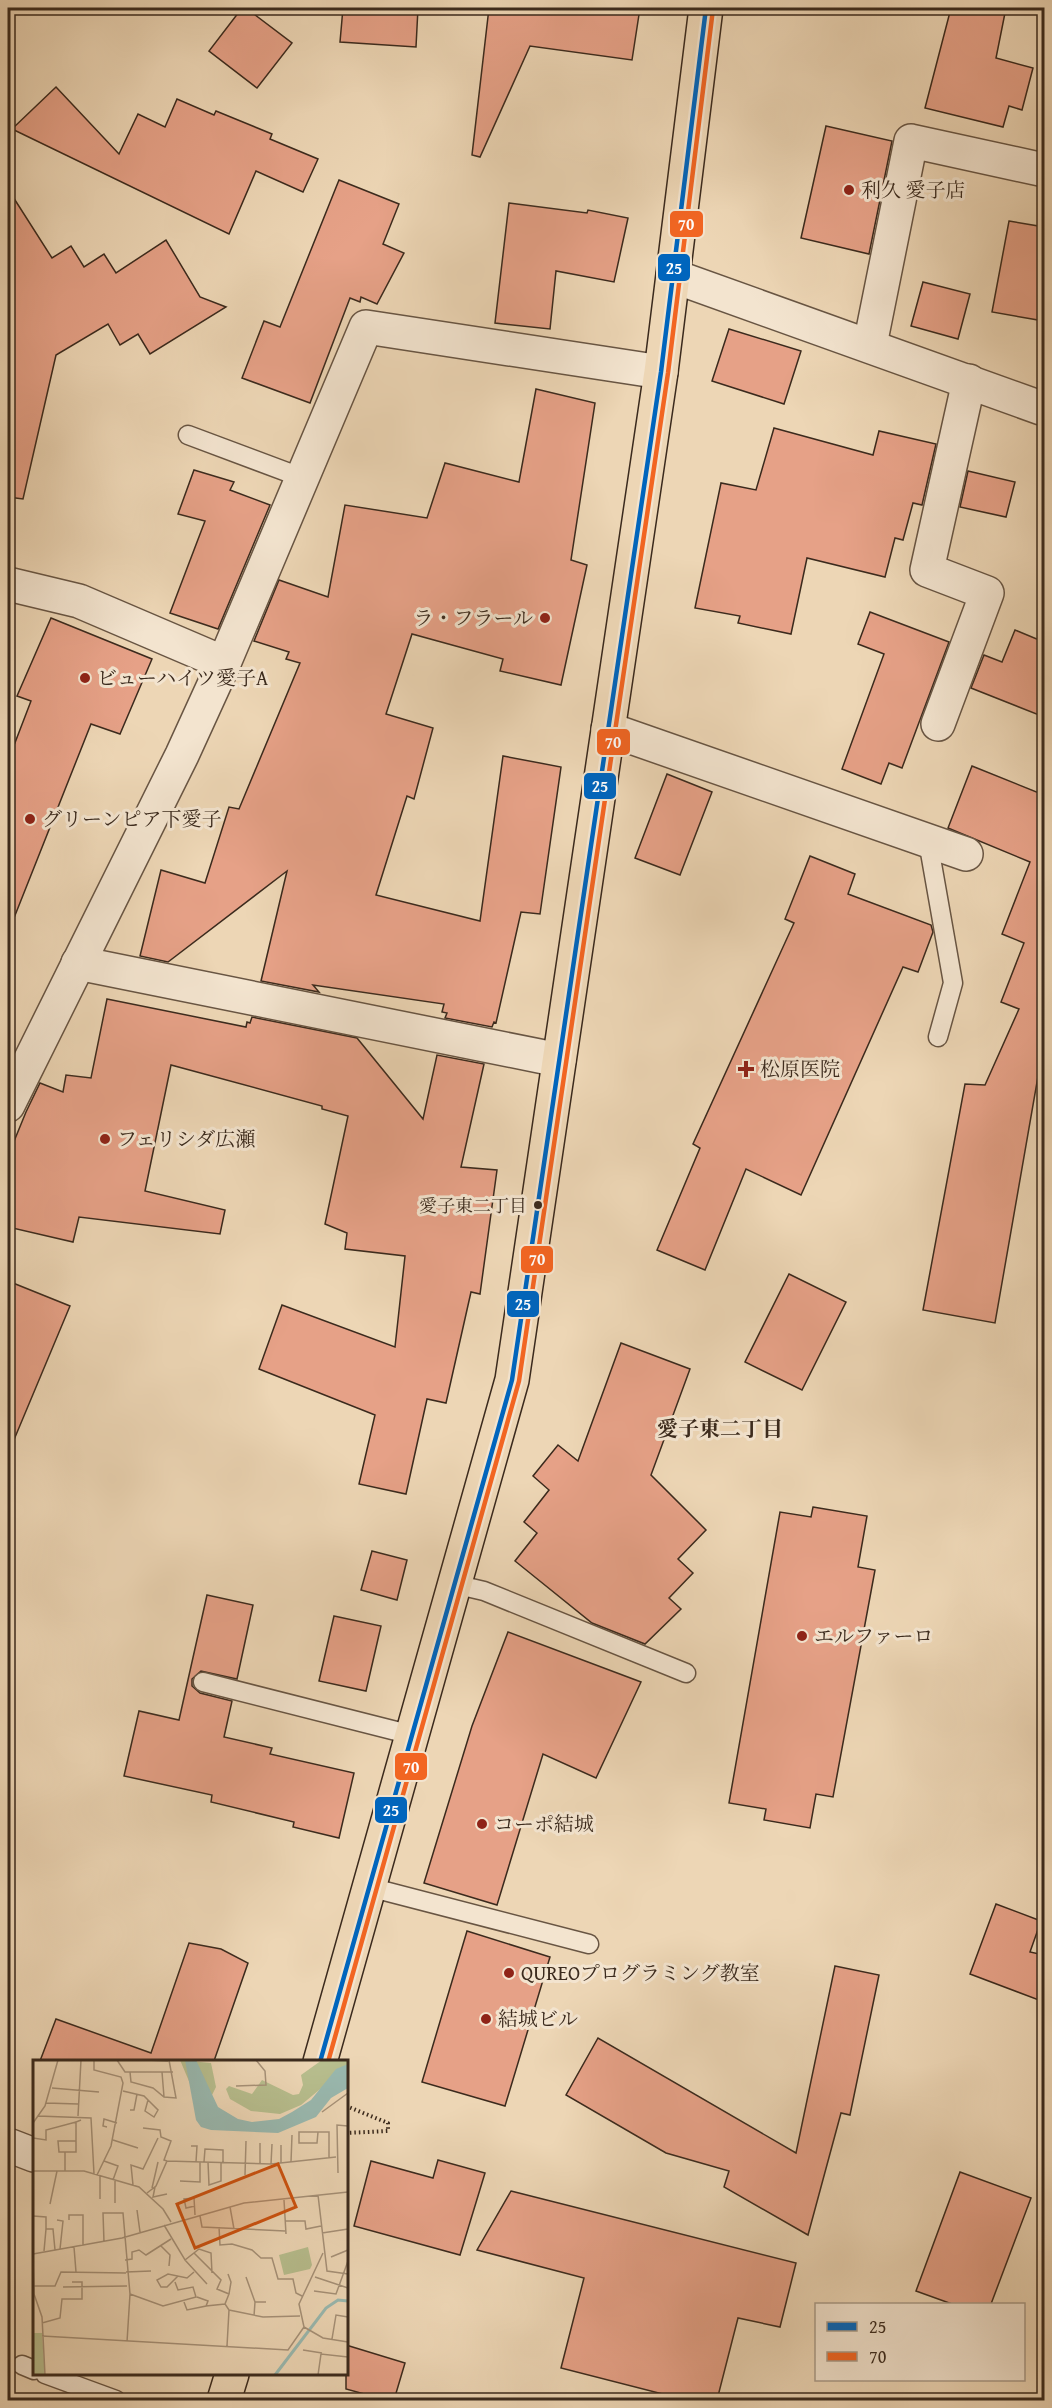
<svg xmlns="http://www.w3.org/2000/svg" width="1052" height="2408" viewBox="0 0 1052 2408" font-family="'Gentium Book Plus','Noto Serif JP',serif">
	<style>
		.building { fill: #e6a187; stroke: #3b2a1d; stroke-width: 1.5 }
		.lines { fill: none; stroke-linecap: round; stroke-linejoin: round }
		.lane-casing { stroke: #685543; stroke-width: 21 }
		.street-casing { stroke: #685543; stroke-width: 36 }
		.highway-casing { stroke: #3b2a1d; stroke-width: 36 }
		.path { stroke: #3b2a1d; stroke-width: 4; stroke-dasharray: 1.5 3; stroke-linecap: butt }
		.lane { stroke: #f3e4cf; stroke-width: 18 }
		.street { stroke: #f3e4cf; stroke-width: 33 }
		.highway { stroke: #edd6b5; stroke-width: 33 }
		.bus-1-casing { stroke: #f3e4cf; stroke-width: 9 }
		.bus-2-casing { stroke: #f3e4cf; stroke-width: 9 }
		.bus-1 { stroke: #0065bd; stroke-width: 4.5 }
		.bus-2 { stroke: #f26522; stroke-width: 4.5 }
		.poi-dot { fill: #8f2418; stroke: #f3e4cf; stroke-width: 2 }
		.bus-dot { fill: #3b2a1d; stroke: #f3e4cf; stroke-width: 2 }
		.labels { text-anchor: middle; stroke-width: 6; stroke-linejoin: round; paint-order: stroke }
		.bus-label { font-size: 18px; fill: #3b2a1d; stroke: #f3e4cf; text-anchor: end }
		.poi-label { font-size: 20px; fill: #3b2a1d; stroke: #f3e4cf; text-anchor: start }
		.neighbourhood-label { font-size: 21px; font-weight: bold; fill: #3b2a1d; stroke: #f3e4cf }
		.inset-river { fill: none; stroke: #99b9b0; stroke-width: 3 }
		.inset-road { fill: none; stroke: #a69178; stroke-width: 1.5 }
		.view { fill: #ce520f; fill-opacity: 0.15; stroke: #ce520f; stroke-width: 3 }
		.inset-edge { fill: none; stroke: #3b2a1d; stroke-width: 3 }
		.line-badge { stroke: #f3e4cf; stroke-width: 2 }
		.badge-label { font-size: 16px; text-anchor: middle; font-weight: bold; fill: #fff }
	</style>
	<rect width="100%" height="100%" fill="#edd6b5"/>
	<filter id="stains"><feTurbulence type="fractalNoise" baseFrequency=".00333" numOctaves="4"/><feColorMatrix values="0 0 0 0 .2 0 0 0 0 .09 0 0 0 0 .02 0 0 0 .5 -.17"/></filter>
	<radialGradient id="worn" r=".72"><stop offset=".6" stop-color="#630" stop-opacity="0"/><stop offset="1" stop-color="#630" stop-opacity=".3"/></radialGradient>
	<g class="building">
		<path d="M 242,8 L 246,8 L 292,43 L 257,88 L 209,51 Z"/>
		<path d="M 343,8 L 418,8 L 416,47 L 340,42 Z"/>
		<path d="M 489,8 L 640,8 L 632,60 L 530,46 L 480,157 L 472,155 Z"/>
		<path d="M 951,8 L 1006,8 L 996,58 L 1033,68 L 1022,110 L 1009,106 L 1003,127 L 925,108 Z"/>
		<path d="M 56,87 L 119,154 L 138,114 L 165,127 L 177,99 L 214,115 L 216,111 L 272,134 L 270,139 L 318,159 L 303,192 L 256,171 L 229,234 L 12,129 Z"/>
		<path d="M 826,126 L 892,141 L 869,254 L 801,238 Z"/>
		<path d="M 339,180 L 399,204 L 383,244 L 404,253 L 377,304 L 361,297 L 360,302 L 350,298 L 310,403 L 242,378 L 264,321 L 280,327 Z"/>
		<path d="M 8,189 L 52,258 L 71,246 L 84,267 L 104,254 L 116,273 L 166,240 L 200,297 L 226,307 L 150,354 L 138,334 L 120,345 L 108,324 L 56,355 L 23,499 L 8,497 Z"/>
		<path d="M 509,203 L 587,213 L 588,210 L 628,218 L 614,282 L 556,271 L 550,329 L 495,323 Z"/>
		<path d="M 1009,221 L 1044,227 L 1044,321 L 992,312 Z"/>
		<path d="M 923,282 L 970,294 L 958,339 L 911,326 Z"/>
		<path d="M 729,329 L 801,351 L 784,404 L 712,381 Z"/>
		<path d="M 536,389 L 595,403 L 571,560 L 587,565 L 561,685 L 500,671 L 503,659 L 412,634 L 386,714 L 433,728 L 414,799 L 407,796 L 376,895 L 480,921 L 503,756 L 561,767 L 540,914 L 521,912 L 496,1023 L 494,1022 L 492,1027 L 445,1018 L 447,1013 L 442,1012 L 444,1004 L 313,985 L 319,992 L 261,981 L 287,871 L 168,962 L 140,956 L 161,870 L 205,883 L 229,807 L 239,809 L 300,663 L 286,659 L 289,652 L 254,641 L 279,580 L 328,597 L 345,505 L 427,518 L 445,463 L 519,482 Z"/>
		<path d="M 774,428 L 873,455 L 879,431 L 936,444 L 922,505 L 913,503 L 903,540 L 895,538 L 885,577 L 807,558 L 791,634 L 738,623 L 740,616 L 695,608 L 721,483 L 756,490 Z"/>
		<path d="M 194,470 L 234,482 L 230,490 L 270,505 L 218,629 L 170,613 L 205,521 L 178,514 Z"/>
		<path d="M 968,471 L 1015,482 L 1006,517 L 960,507 Z"/>
		<path d="M 870,612 L 949,642 L 902,768 L 889,763 L 881,784 L 842,769 L 884,654 L 858,644 Z"/>
		<path d="M 51,618 L 152,659 L 120,734 L 91,724 L 10,928 L 8,928 L 8,761 L 31,701 L 17,696 Z"/>
		<path d="M 1015,630 L 1044,642 L 1044,717 L 971,688 L 984,655 L 1002,662 Z"/>
		<path d="M 972,766 L 1044,795 L 1044,1042 L 995,1323 L 923,1310 L 965,1084 L 985,1085 L 1019,1009 L 1001,1002 L 1024,943 L 1002,934 L 1030,862 L 948,828 Z"/>
		<path d="M 667,774 L 712,792 L 680,875 L 635,858 Z"/>
		<path d="M 810,856 L 855,874 L 848,894 L 931,925 L 933,932 L 918,972 L 903,967 L 801,1195 L 746,1169 L 705,1270 L 657,1250 L 700,1148 L 693,1144 L 794,923 L 785,919 Z"/>
		<path d="M 107,999 L 246,1027 L 247,1022 L 250,1023 L 252,1017 L 357,1038 L 423,1119 L 437,1055 L 484,1064 L 461,1167 L 497,1170 L 480,1294 L 471,1292 L 446,1403 L 427,1399 L 406,1494 L 359,1484 L 375,1415 L 259,1369 L 282,1305 L 395,1347 L 405,1256 L 345,1249 L 347,1233 L 325,1224 L 348,1116 L 322,1109 L 322,1106 L 171,1065 L 145,1191 L 225,1210 L 220,1234 L 79,1217 L 73,1242 L 8,1227 L 8,1156 L 26,1112 L 40,1083 L 63,1092 L 66,1075 L 91,1078 Z"/>
		<path d="M 789,1274 L 846,1302 L 802,1390 L 745,1362 Z"/>
		<path d="M 8,1281 L 70,1306 L 8,1454 Z"/>
		<path d="M 621,1343 L 690,1369 L 651,1475 L 706,1530 L 678,1559 L 693,1573 L 669,1598 L 681,1609 L 645,1644 L 592,1623 L 515,1561 L 537,1533 L 524,1522 L 549,1490 L 533,1476 L 558,1445 L 578,1461 Z"/>
		<path d="M 813,1507 L 867,1516 L 858,1567 L 875,1570 L 833,1797 L 816,1794 L 810,1828 L 764,1820 L 766,1809 L 729,1803 L 780,1512 L 811,1517 Z"/>
		<path d="M 372,1551 L 407,1560 L 397,1600 L 361,1590 Z"/>
		<path d="M 207,1595 L 253,1605 L 237,1679 L 201,1671 L 192,1679 L 192,1686 L 200,1693 L 232,1701 L 224,1737 L 272,1748 L 270,1754 L 354,1773 L 339,1838 L 293,1827 L 294,1822 L 211,1802 L 212,1795 L 124,1776 L 139,1711 L 179,1720 Z"/>
		<path d="M 334,1616 L 381,1626 L 366,1691 L 319,1681 Z"/>
		<path d="M 508,1632 L 641,1682 L 596,1778 L 543,1754 L 497,1905 L 424,1883 L 472,1726 Z"/>
		<path d="M 996,1904 L 1041,1921 L 1030,1952 L 1044,1955 L 1044,2002 L 970,1974 Z"/>
		<path d="M 467,1931 L 550,1957 L 505,2106 L 422,2082 Z"/>
		<path d="M 189,1943 L 221,1949 L 248,1963 L 214,2061 L 40,2061 L 56,2019 L 151,2053 Z"/>
		<path d="M 835,1966 L 879,1975 L 850,2115 L 841,2113 L 808,2235 L 724,2187 L 729,2171 L 666,2153 L 566,2095 L 598,2038 L 796,2153 Z"/>
		<path d="M 438,2160 L 485,2173 L 460,2255 L 354,2226 L 371,2161 L 433,2178 Z"/>
		<path d="M 960,2172 L 1031,2198 L 991,2304 L 952,2304 L 916,2291 Z"/>
		<path d="M 511,2191 L 796,2263 L 780,2327 L 738,2318 L 717,2400 L 686,2400 L 561,2368 L 584,2278 L 477,2250 Z"/>
		<path d="M 346,2345 L 405,2363 L 394,2400 L 386,2400 L 346,2389 Z"/>
	</g>
	<g class="lines">
		<g class="lane-casing">
			<g id="lane">
				<path d="M 188,435 L 303,478"/>
				<path d="M 928,841 L 953,983 L 938,1037"/>
				<path d="M 454,1584 L 484,1591 L 686,1673"/>
				<path d="M 203,1682 L 412,1735"/>
				<path d="M 369,1887 L 589,1944"/>
				<path d="M 22,2365 L 34,2370"/>
				<path d="M 45,2374 L 116,2400"/>
			</g>
		</g>
		<g class="street-casing">
			<g id="street">
				<path d="M 673,276 L 1041,408 L 1044,404"/>
				<path d="M 870,345 L 911,141 L 1044,170"/>
				<path d="M 8,584 L 79,601 L 224,663"/>
				<path d="M 938,724 L 987,593 L 927,570 L 969,381"/>
				<path d="M 608,729 L 966,854"/>
				<path d="M 78,963 L 559,1060"/>
				<path d="M 8,1105 L 182,755 L 224,663 L 366,327 L 661,372"/>
				<path d="M 8,2145 L 34,2155"/>
			</g>
		</g>
		<g class="highway-casing">
			<g id="highway">
				<path d="M 320,2062 L 512,1380 L 661,372 L 706,8"/>
				<path d="M 224,2400 L 232,2374"/>
			</g>
		</g>
		<path class="path" d="M 346,2106 L 388,2123 L 388,2131 L 346,2133"/>
		<use href="#lane" class="lane"/>
		<use href="#street" class="street"/>
		<use href="#highway" class="highway"/>
		<g class="bus-1-casing">
			<path id="bus-1" d="M 320,2062 L 512,1380 L 661,372 L 706,8"/>
		</g>
		<g class="bus-2-casing">
			<path id="bus-2" d="M 328,2062 L 519,1381 L 668,373 L 713,9"/>
		</g>
		<use href="#bus-1" class="bus-1"/>
		<use href="#bus-2" class="bus-2"/>
	</g>
	<g class="poi-dot">
		<circle cx="849" cy="190" r="6"/>
		<circle cx="545" cy="618" r="6"/>
		<circle cx="85" cy="678" r="6"/>
		<circle cx="30" cy="819" r="6"/>
		<path d="M743 1060h6v6h6v6h-6v6h-6v-6h-6v-6h6z"/>
		<circle cx="105" cy="1139" r="6"/>
		<circle cx="802" cy="1636" r="6"/>
		<circle cx="482" cy="1824" r="6"/>
		<circle cx="509" cy="1973" r="6"/>
		<circle cx="486" cy="2019" r="6"/>
	</g>
	<circle class="bus-dot" cx="538" cy="1205" r="5"/>
	<g class="labels">
		<g class="bus-label">
			<text x="527" y="1212">愛子東二丁目</text>
		</g>
		<g class="poi-label">
			<text x="861" y="197">利久 愛子店</text>
			<text x="533" y="625" text-anchor="end">ラ・フラール</text>
			<text x="97" y="685">ビューハイツ愛子A</text>
			<text x="42" y="826">グリーンピア下愛子</text>
			<text x="760" y="1076">松原医院</text>
			<text x="117" y="1146">フェリシダ広瀬</text>
			<text x="814" y="1643">エルファーロ</text>
			<text x="494" y="1831">コーポ結城</text>
			<text x="521" y="1980">QUREOプログラミング教室</text>
			<text x="498" y="2026">結城ビル</text>
		</g>
		<g class="neighbourhood-label">
			<text x="720" y="1436">愛子東二丁目</text>
		</g>
	</g>
	<g transform="translate(33 2060)">
		<rect width="315" height="315" fill="#edd6b5"/>
		<path d="M 147,0 L 178,3 L 183,27 L 178,37 L 158,26 ZM 289,0 L 315,0 L 315,6 L 268,45 L 247,54 L 218,51 L 197,39 L 193,29 L 196,26 L 219,34 L 229,20 L 260,35 L 266,34 L 270,25 L 268,15 ZM 275,187 L 279,205 L 277,209 L 251,215 L 246,195 ZM 0,273 L 9,273 L 12,315 L 0,315 Z" fill="#b7be8e"/>
		<path d="M 152,0 L 163,0 L 185,47 L 205,59 L 219,62 L 246,59 L 259,52 L 278,40 L 303,9 L 315,4 L 315,28 L 298,38 L 283,57 L 245,73 L 178,70 L 168,67 L 163,60 Z" fill="#99b9b0"/>
		<path class="inset-river" d="M 242,315 L 293,248 L 305,240 L 315,241"/>
		<path class="inset-road" d="M 61,0 L 61,10 L 88,17 L 90,23 L 78,86 L 64,115M 84,0 L 92,12 L 140,12M 113,0 L 135,1M 97,12 L 98,22 L 120,28 L 131,37 L 143,38 L 136,0M 129,12 L 131,37M 203,26 L 233,25 L 232,11 L 223,0M 19,28 L 66,32M 90,31 L 111,36 L 115,40 L 112,51 L 121,57 L 125,50 L 115,40M 13,43 L 45,44M 97,50 L 101,50 L 104,34M 289,52 L 315,33M 5,56 L 58,58 L 61,114M 45,56 L 48,0M 0,63 L 12,46 L 25,0M 74,67 L 70,66 L 71,59 L 84,63M 110,68 L 127,70 L 128,77 L 138,81 L 131,100 L 134,101M 285,72 L 284,83 L 266,83 L 266,72 L 296,72 L 296,98M 0,78 L 13,80 L 13,70 L 43,62M 80,80 L 105,88M 43,81 L 43,62 L 48,60M 248,85 L 248,103M 158,86 L 164,86 L 163,102M 71,101 L 85,106 L 80,120M 171,102 L 172,89 L 190,90 L 190,103M 175,102 L 176,125 L 188,121 L 188,103M 258,102 L 259,75M 227,104 L 227,83M 238,104 L 239,84M 0,111 L 51,111 L 106,127 L 130,149 L 138,162M 32,111 L 32,92 L 26,92 L 25,81 L 43,81 L 43,92 L 32,92M 305,113 L 304,65 L 315,66M 212,115 L 213,81M 67,116 L 67,139M 147,121 L 167,122 L 167,102M 100,125 L 98,105 L 110,109 L 125,78M 122,127 L 120,137 L 134,134M 119,128 L 125,102M 114,133 L 123,126 L 134,101 L 238,104 L 303,97M 285,135 L 294,211 L 315,214M 251,140 L 253,174M 82,143 L 82,121M 17,144 L 24,111M 162,146 L 153,148 L 151,139 L 161,138 L 162,155M 197,147 L 201,169M 104,150 L 107,172M 0,156 L 13,157 L 13,169 L 20,169 L 22,190M 167,156 L 169,167 L 252,171M 24,160 L 30,161 L 27,189M 36,160 L 36,155 L 50,155 L 50,185M 252,161 L 272,161 L 273,169 L 288,166M 131,165 L 152,200 L 161,193 L 188,220 L 184,229 L 196,234 L 192,244 L 196,250 L 194,286M 186,167 L 187,185 L 199,184 L 219,190 L 228,198 L 239,198 L 245,219 L 260,219 L 263,233 L 269,236M 289,173 L 315,169M 71,182 L 70,153 L 90,153 L 97,234 L 94,282M 128,186 L 137,195 L 136,206M 41,187 L 43,212M 11,191 L 13,169M 161,193 L 166,189 L 178,193 L 179,213M 0,194 L 89,178 L 211,143 L 315,132M 298,197 L 315,190M 0,199 L 1,234 L 9,257 L 12,315M 92,200 L 99,199 L 99,192 L 106,190 L 113,195 L 138,179M 152,200 L 174,224M 93,212 L 118,211M 195,214 L 198,222 L 196,234M 145,216 L 134,227 L 128,227 L 124,220 L 135,214 L 154,218 L 161,212M 213,217 L 222,242M 282,217 L 315,228M 1,226 L 22,226 L 28,212 L 93,213M 30,227 L 94,226M 281,231 L 303,234 L 315,201M 97,234 L 130,246 L 163,237 L 160,227 L 145,230 L 142,222M 151,242 L 154,250 L 173,246 L 175,241 L 164,237M 173,246 L 192,244M 196,250 L 230,257 L 267,256M 221,256 L 222,242 L 233,242M 9,263 L 27,258 L 29,239 L 49,239 L 49,222 L 39,222M 271,267 L 266,244 L 290,193M 271,267 L 290,278 L 315,282M 9,276 L 255,290 L 271,267M 299,279 L 303,255 L 315,257M 270,290 L 289,293M 285,315 L 288,294 L 315,297"/>
		<path class="view" d="M 245,104 L 263,147 L 162,188 L 144,144 Z"/>
		<rect width="315" height="315" class="inset-edge"/>
	</g>
	<g class="line-badge">
		<rect x="669" y="210" width="35" height="28" rx="6" fill="#f26522"/>
		<rect x="657" y="253" width="34" height="29" rx="6" fill="#0065bd"/>
		<rect x="596" y="728" width="35" height="28" rx="6" fill="#f26522"/>
		<rect x="583" y="772" width="34" height="28" rx="6" fill="#0065bd"/>
		<rect x="520" y="1245" width="34" height="29" rx="6" fill="#f26522"/>
		<rect x="506" y="1290" width="34" height="28" rx="6" fill="#0065bd"/>
		<rect x="394" y="1752" width="34" height="29" rx="6" fill="#f26522"/>
		<rect x="374" y="1796" width="34" height="28" rx="6" fill="#0065bd"/>
	</g>
	<g class="badge-label">
		<text x="686" y="230">70</text>
		<text x="674" y="274">25</text>
		<text x="613" y="748">70</text>
		<text x="600" y="792">25</text>
		<text x="537" y="1265">70</text>
		<text x="523" y="1310">25</text>
		<text x="411" y="1773">70</text>
		<text x="391" y="1816">25</text>
	</g>
	<rect width="1052" height="2408" fill="none" stroke="#edd6b5" stroke-width="30"/>
	<rect x="9" y="9" width="1034" height="2390" fill="none" stroke="#3b2a1d" stroke-width="3"/>
	<rect x="15" y="15" width="1022" height="2378" fill="none" stroke="#3b2a1d" stroke-width="1.5"/>
	<rect x="815" y="2303" width="210" height="78" fill="#f3e4cf" stroke="#a99a88" stroke-width="1.5"/>
	<rect x="827" y="2322" width="30" height="9" fill="#0065bd" stroke="#a99a88" stroke-width="1.5"/>
	<text x="869" y="2333" font-size="18" fill="#3b2a1d">25</text>
	<rect x="827" y="2352" width="30" height="9" fill="#f26522" stroke="#a99a88" stroke-width="1.5"/>
	<text x="869" y="2363" font-size="18" fill="#3b2a1d">70</text>
	<rect width="100%" height="100%" filter="url(#stains)"/>
	<rect width="100%" height="100%" fill="url(#worn)"/>
</svg>
